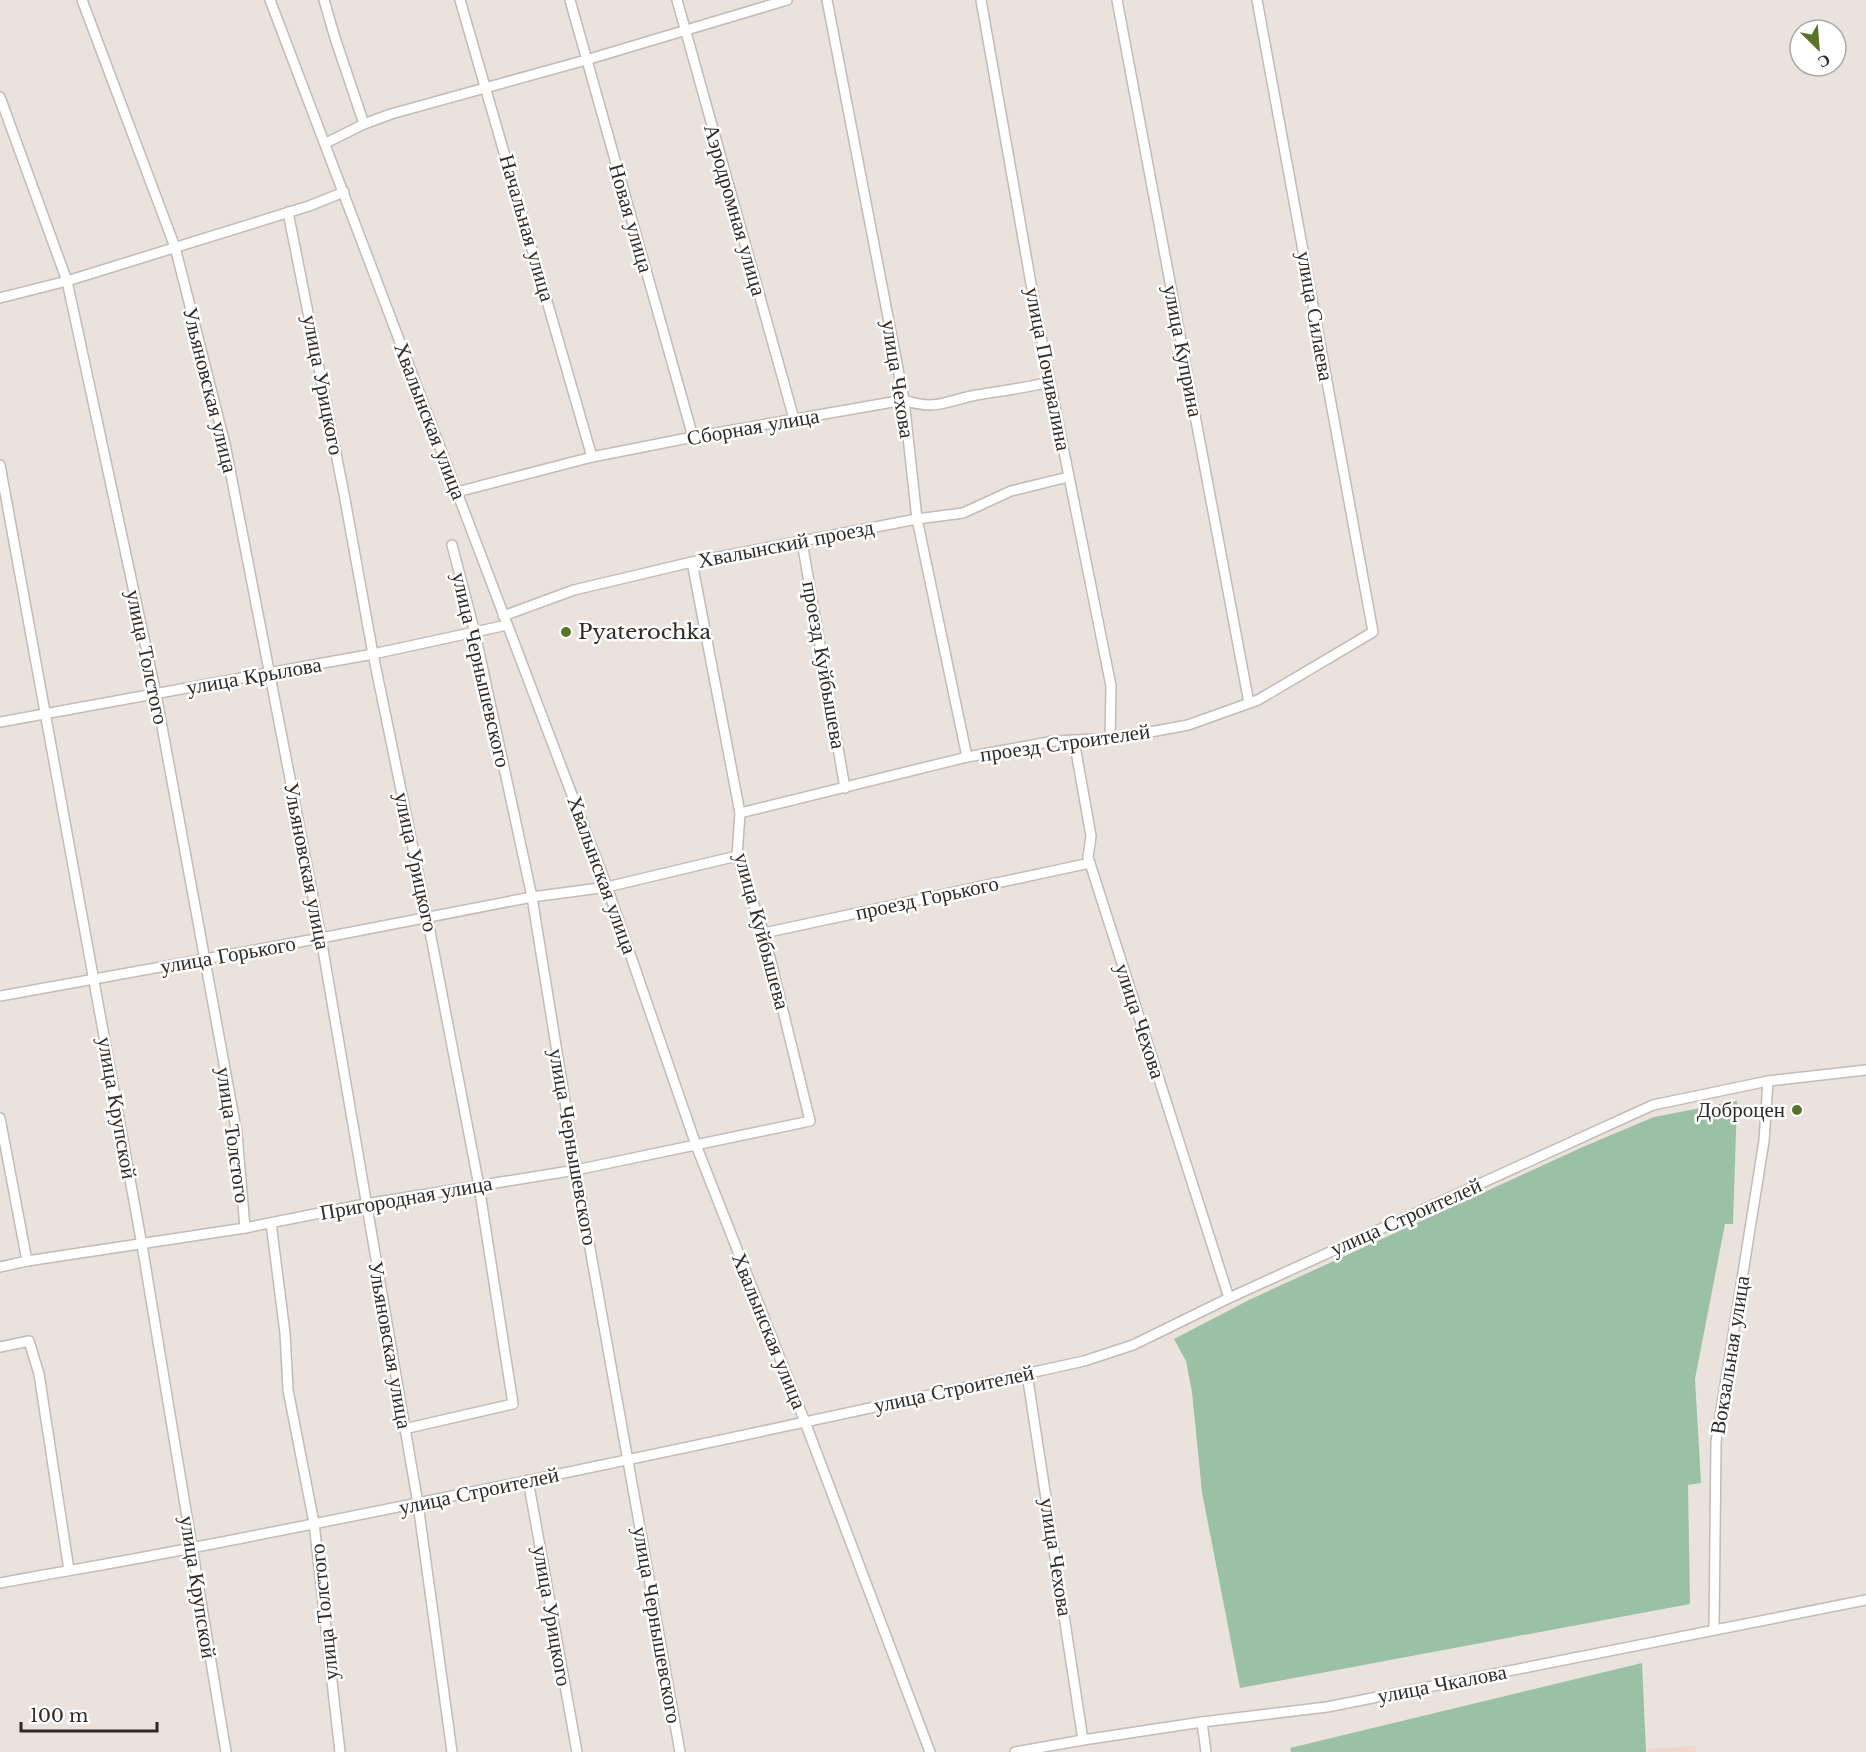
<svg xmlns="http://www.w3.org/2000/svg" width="1866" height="1752" viewBox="0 0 1866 1752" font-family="'Libre Baskerville',serif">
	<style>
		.industrial { fill: #edd4cd }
		.green { fill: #9ac0a5 }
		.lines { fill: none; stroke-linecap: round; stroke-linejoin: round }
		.minor-casing { stroke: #c3bbb5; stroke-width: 12 }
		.minor { stroke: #fff; stroke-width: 9 }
		.poi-dot { fill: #597427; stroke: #fff; stroke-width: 2 }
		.labels { text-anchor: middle; stroke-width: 5; stroke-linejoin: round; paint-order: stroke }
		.street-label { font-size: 21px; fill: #2d2a27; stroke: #fff }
		.poi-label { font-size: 21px; fill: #2d2a27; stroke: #fff; text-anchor: start }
	</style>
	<rect width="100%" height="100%" fill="#eae2dc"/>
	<path class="industrial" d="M 1696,1746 L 1696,1752 L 1648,1752 L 1648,1749 Z"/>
	<g class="green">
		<path d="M 1737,1101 L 1733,1224 L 1725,1224 L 1695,1379 L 1701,1483 L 1688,1485 L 1690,1604 L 1240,1688 L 1202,1492 L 1192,1392 L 1186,1361 L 1174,1339 L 1251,1299 L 1585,1146 L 1654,1117 Z"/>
		<path d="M 1642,1663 L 1646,1752 L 1291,1752 L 1290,1748 Z"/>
	</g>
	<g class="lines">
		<g class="minor-casing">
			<g id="minor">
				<path d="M 82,0 L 175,247 L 225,444 L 321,938 L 418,1504 L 452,1752"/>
				<path d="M 270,0 L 607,887 L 696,1145 L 805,1422 L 930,1752"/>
				<path d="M 324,0 L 335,38 L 364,124"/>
				<path d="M 460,0 L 592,457"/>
				<path d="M 570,0 L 693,437"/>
				<path d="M 677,0 L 794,419"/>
				<path d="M 827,0 L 904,400 L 917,519 L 967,757"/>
				<path d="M 981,0 L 1036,312 L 1111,686 L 1110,738"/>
				<path d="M 1117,0 L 1249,703"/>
				<path d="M 0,97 L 67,281 L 156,694 L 237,1134 L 245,1228"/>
				<path d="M 326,143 L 364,124 L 391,114 L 586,60 L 787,0"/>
				<path d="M 288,212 L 344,494 L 373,654 L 427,916 L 479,1186 L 513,1404 L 404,1429"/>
				<path d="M 0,298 L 67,281 L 309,206 L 344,192"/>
				<path d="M 0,465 L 142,1245 L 226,1752"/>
				<path d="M 457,492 L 592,457 L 693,437 L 904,400 C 936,411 946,401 976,395 C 1001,391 1025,388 1050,382"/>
				<path d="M 802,542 L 845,788"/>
				<path d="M 452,545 L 475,633 L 532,897 L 576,1170 L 680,1752"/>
				<path d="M 503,616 L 574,590 L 692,562 L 917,519 L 963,513 L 1011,491 L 1068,477"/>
				<path d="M 0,722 L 373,654 L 507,625"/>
				<path d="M 1074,740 L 1091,836 L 1088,857 L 1229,1298"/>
				<path d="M 740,813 L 967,757 L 1054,741 L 1118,738 L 1188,725 L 1258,700 L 1373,632 L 1257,0"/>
				<path d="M 764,933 L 1090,863"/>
				<path d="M 0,996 L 321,938 L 532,897 L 607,887 L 737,856"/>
				<path d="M 0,1118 L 27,1261"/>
				<path d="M 271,1223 L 285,1333 L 288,1390 L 314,1523 L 340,1752"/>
				<path d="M 0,1267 L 27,1261 L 245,1228 L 365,1204 L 576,1170 L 810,1121 L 764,933 L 737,856 L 740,813 L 692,562"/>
				<path d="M 0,1347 L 29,1341 L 39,1374 L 69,1570"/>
				<path d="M 1027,1374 L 1083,1740"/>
				<path d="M 528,1480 L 577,1752"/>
				<path d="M 0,1583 C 64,1571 128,1561 191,1548 C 490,1490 787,1427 1084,1361 L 1133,1345 L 1229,1298 L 1653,1105 L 1768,1081 L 1866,1070"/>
				<path d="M 1714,1630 L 1716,1442 L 1764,1141 L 1768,1081"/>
				<path d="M 1202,1722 L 1206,1752"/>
				<path d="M 1015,1752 L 1083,1740 L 1202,1722 L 1327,1707 L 1866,1600"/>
			</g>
		</g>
		<use href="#minor" class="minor"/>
	</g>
	<g class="poi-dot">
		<circle cx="566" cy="632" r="6"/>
		<circle cx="1797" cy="1110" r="6"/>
	</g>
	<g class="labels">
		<g class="street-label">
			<text transform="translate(735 210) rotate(74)" y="7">Аэродромная улица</text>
			<text transform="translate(631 218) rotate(74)" y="7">Новая улица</text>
			<text transform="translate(527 228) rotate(74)" y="7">Начальная улица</text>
			<text transform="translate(1315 316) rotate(80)" y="7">улица Силаева</text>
			<text transform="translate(1183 351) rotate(79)" y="7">улица Куприна</text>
			<text transform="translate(1048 369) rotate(79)" y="7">улица Почивалина</text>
			<text transform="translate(898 379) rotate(81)" y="7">улица Чехова</text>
			<text transform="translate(323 385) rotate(79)" y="7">улица Урицкого</text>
			<text transform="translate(210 390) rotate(76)" y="7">Ульяновская улица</text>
			<text transform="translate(430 421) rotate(69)" y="7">Хвалынская улица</text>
			<text transform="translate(753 427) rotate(-10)" y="7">Сборная улица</text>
			<text transform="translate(786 544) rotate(-11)" y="7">Хвалынский проезд</text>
			<text transform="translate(147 657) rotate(78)" y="7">улица Толстого</text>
			<text transform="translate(824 665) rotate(80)" y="7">проезд Куйбышева</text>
			<text transform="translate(481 670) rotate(77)" y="7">улица Чернышевского</text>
			<text transform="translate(254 676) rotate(-10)" y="7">улица Крылова</text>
			<text transform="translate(1065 743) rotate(-8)" y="7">проезд Строителей</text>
			<text transform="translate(416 862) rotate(78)" y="7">улица Урицкого</text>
			<text transform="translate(307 866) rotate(79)" y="7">Ульяновская улица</text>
			<text transform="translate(602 875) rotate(70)" y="7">Хвалынская улица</text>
			<text transform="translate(927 898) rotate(-12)" y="7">проезд Горького</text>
			<text transform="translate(762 931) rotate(75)" y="7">улица Куйбышева</text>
			<text transform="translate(228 955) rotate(-10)" y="7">улица Горького</text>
			<text transform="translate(1140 1021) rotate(72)" y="7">улица Чехова</text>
			<text transform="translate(117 1108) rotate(80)" y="7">улица Крупской</text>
			<text transform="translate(233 1135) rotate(82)" y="7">улица Толстого</text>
			<text transform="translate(573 1147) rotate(80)" y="7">улица Чернышевского</text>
			<text transform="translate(406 1198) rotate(-10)" y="7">Пригородная улица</text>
			<text transform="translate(1406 1217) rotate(-24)" y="7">улица Строителей</text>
			<text transform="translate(769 1331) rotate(68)" y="7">Хвалынская улица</text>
			<text transform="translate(390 1345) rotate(80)" y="7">Ульяновская улица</text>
			<text transform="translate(1730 1355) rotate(-81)" y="7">Вокзальная улица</text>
			<text transform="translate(954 1389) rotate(-12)" y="7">улица Строителей</text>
			<text transform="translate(479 1491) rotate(-12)" y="7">улица Строителей</text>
			<text transform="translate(1056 1557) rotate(81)" y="7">улица Чехова</text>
			<text transform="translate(198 1587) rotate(81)" y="7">улица Крупской</text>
			<text transform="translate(324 1612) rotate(-96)" y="7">улица Толстого</text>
			<text transform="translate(552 1616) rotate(80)" y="7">улица Урицкого</text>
			<text transform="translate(657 1625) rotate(80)" y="7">улица Чернышевского</text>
			<text transform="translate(1442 1684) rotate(-11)" y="7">улица Чкалова</text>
		</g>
		<g class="poi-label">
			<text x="578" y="639">Pyaterochka</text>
			<text x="1785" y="1117" text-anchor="end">Доброцен</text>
		</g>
	</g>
	<g transform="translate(1818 48) rotate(155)"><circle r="28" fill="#ffffff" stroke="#abaaa9" stroke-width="1.5"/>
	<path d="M0-4.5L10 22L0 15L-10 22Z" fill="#597427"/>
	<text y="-9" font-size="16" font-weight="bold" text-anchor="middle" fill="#2d2a27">С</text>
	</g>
	<path d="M21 1722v9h136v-9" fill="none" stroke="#2d2a27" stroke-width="3"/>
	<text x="30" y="1722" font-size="18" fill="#2d2a27" stroke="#ffffff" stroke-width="4.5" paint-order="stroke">100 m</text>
</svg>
